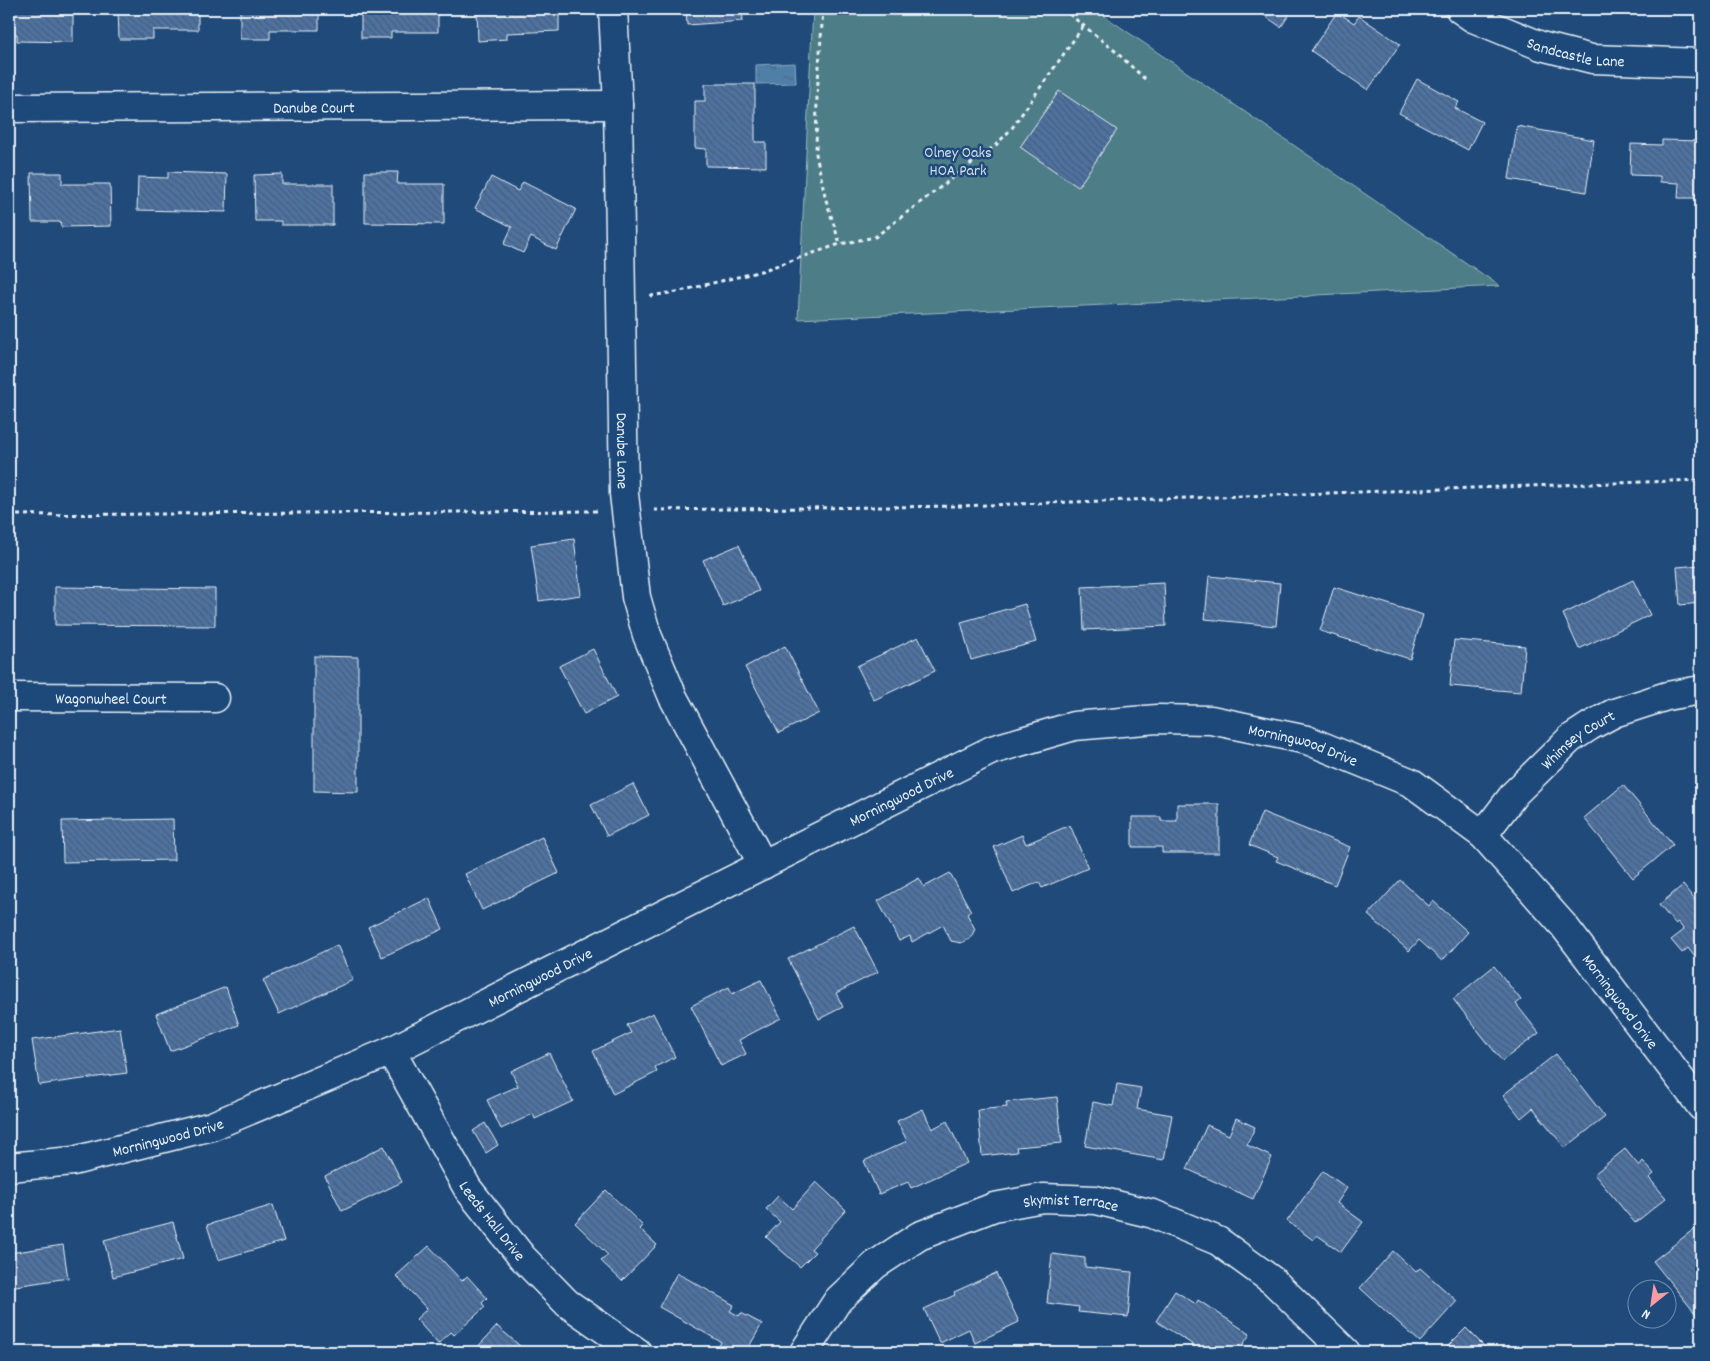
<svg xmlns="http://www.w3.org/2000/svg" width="1710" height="1361" viewBox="0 0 1710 1361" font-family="Dekko,sans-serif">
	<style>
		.green { fill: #4e7d87; stroke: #9bb7c0 }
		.water { fill: url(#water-ripples); stroke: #8cacc7 }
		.building { fill: url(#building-back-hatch); stroke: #e8f1f8 }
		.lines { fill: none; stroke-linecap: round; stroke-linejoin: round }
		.minor-casing { stroke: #e8f1f8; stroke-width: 31 }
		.path { stroke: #e8f1f8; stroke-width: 3; stroke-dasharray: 4 4; stroke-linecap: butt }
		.minor { stroke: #1f4a7a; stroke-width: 28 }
		.labels { text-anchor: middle; stroke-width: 5; stroke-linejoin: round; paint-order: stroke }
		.street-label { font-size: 16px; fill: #e8f1f8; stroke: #1f4a7a }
		.park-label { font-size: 16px; fill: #d1e0e7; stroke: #1f4a7a }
	</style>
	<defs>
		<pattern id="water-ripples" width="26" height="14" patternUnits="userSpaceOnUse" patternTransform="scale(1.25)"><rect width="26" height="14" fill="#4f7ea6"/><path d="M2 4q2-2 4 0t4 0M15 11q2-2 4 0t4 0" fill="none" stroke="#4b6881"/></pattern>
		<pattern id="building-back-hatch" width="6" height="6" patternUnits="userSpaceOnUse" patternTransform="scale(1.25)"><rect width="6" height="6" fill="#4e72a1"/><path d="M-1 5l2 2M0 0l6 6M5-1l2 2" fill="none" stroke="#4a5d76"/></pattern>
	</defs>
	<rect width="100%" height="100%" fill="#1f4a7a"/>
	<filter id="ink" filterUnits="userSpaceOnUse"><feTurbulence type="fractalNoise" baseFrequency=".02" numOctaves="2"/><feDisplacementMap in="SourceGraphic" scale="10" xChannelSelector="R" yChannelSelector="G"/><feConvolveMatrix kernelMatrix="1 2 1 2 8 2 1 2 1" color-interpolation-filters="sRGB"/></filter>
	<g filter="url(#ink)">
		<path class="green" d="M 813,9 L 1094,9 L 1500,286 L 1317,295 L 1303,297 L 1302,296 L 798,319 Z"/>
		<path class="water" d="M 795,63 L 796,83 L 756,84 L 756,65 Z"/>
		<g class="building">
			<path d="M 9,9 L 73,9 L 73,42 L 17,41 L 17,34 L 9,34 Z"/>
			<path d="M 118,9 L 198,9 L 198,30 L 153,30 L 153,39 L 119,39 Z"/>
			<path d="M 240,9 L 319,9 L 319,30 L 270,30 L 270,39 L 240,39 Z"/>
			<path d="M 361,9 L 438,9 L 438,32 L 391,32 L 391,38 L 361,38 Z"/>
			<path d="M 477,9 L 559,9 L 559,31 L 507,33 L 507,39 L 478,41 Z"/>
			<path d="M 686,9 L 742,9 L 743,21 L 687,25 Z"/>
			<path d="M 1255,9 L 1293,9 L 1281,27 Z"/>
			<path d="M 1337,12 L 1354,23 L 1359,16 L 1400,44 L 1368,90 L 1311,51 Z"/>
			<path d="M 1417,79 L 1459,102 L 1455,108 L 1482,122 L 1468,150 L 1399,113 Z"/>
			<path d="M 705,84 L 755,84 L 755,142 L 766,142 L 766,167 L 706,166 L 706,149 L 695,148 L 695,101 L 705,101 Z"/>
			<path d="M 1059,91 L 1117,130 L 1078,187 L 1020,147 Z"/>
			<path d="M 1517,126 L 1594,140 L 1586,192 L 1509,179 Z"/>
			<path d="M 1662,140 L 1701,141 L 1701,198 L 1678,198 L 1679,183 L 1660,182 L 1660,176 L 1630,175 L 1631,144 L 1662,145 Z"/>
			<path d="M 168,172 L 227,174 L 226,212 L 137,210 L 138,177 L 168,178 Z"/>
			<path d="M 365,172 L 398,172 L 397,184 L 444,184 L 444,224 L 365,223 Z"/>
			<path d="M 31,173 L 62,173 L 62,184 L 110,184 L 111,226 L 61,227 L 60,222 L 32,222 Z"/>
			<path d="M 282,174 L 282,184 L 333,184 L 333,225 L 281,225 L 281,221 L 255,221 L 254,175 Z"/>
			<path d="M 491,177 L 518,191 L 523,182 L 576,209 L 556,250 L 531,237 L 523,253 L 504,244 L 512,227 L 475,208 Z"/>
			<path d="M 574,539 L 581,595 L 539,601 L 531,545 Z"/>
			<path d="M 739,545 L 759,591 L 723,606 L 703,560 Z"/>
			<path d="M 1701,565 L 1701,603 L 1680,605 L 1677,567 Z"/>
			<path d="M 1209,576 L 1280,583 L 1276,626 L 1205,619 Z"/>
			<path d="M 1633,580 L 1650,615 L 1579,649 L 1563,614 Z"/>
			<path d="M 1164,583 L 1166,626 L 1084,630 L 1082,587 Z"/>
			<path d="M 55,587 L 215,589 L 215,626 L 55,625 Z"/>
			<path d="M 1334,587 L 1423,615 L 1410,659 L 1320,631 Z"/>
			<path d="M 9,592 L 12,592 L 13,628 L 9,628 Z"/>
			<path d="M 1025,604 L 1036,642 L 971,660 L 961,622 Z"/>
			<path d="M 918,637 L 935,671 L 874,700 L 857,666 Z"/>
			<path d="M 1454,640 L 1525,646 L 1521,692 L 1450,686 Z"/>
			<path d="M 785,646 L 819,713 L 779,733 L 745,667 Z"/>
			<path d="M 593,649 L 617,697 L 584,714 L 559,666 Z"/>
			<path d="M 314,656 L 358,657 L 358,792 L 314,791 Z"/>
			<path d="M 633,784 L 649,815 L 607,836 L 591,805 Z"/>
			<path d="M 1623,785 L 1673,845 L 1633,878 L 1584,818 Z"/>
			<path d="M 1177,804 L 1219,804 L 1219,853 L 1162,853 L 1162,847 L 1132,847 L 1132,817 L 1161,817 L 1161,821 L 1177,821 Z"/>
			<path d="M 1262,812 L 1350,847 L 1335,885 L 1276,861 L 1278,857 L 1249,845 Z"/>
			<path d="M 173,819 L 174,860 L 63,862 L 62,821 Z"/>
			<path d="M 1070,825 L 1088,868 L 1042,888 L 1039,882 L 1013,893 L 994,847 L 1022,835 L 1026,844 Z"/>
			<path d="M 542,837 L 559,873 L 482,910 L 465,874 Z"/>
			<path d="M 950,873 L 971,911 L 967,914 L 975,929 L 970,939 L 961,943 L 951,941 L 943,925 L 912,942 L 910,936 L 899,941 L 878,901 L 919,878 L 924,887 Z"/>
			<path d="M 1400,880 L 1429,906 L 1433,901 L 1468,932 L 1442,961 L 1419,940 L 1409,951 L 1368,915 Z"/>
			<path d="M 1683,885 L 1698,904 L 1701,900 L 1701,965 L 1688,948 L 1682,953 L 1671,940 L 1684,930 L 1678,922 L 1675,924 L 1659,905 Z"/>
			<path d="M 429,898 L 443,929 L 382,957 L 368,927 Z"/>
			<path d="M 854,926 L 878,972 L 836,993 L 843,1007 L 819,1019 L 788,959 Z"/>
			<path d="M 337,945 L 353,980 L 279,1014 L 263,980 Z"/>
			<path d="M 1494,966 L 1521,1000 L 1516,1004 L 1539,1033 L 1502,1061 L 1453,999 Z"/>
			<path d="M 761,980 L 781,1018 L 739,1040 L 746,1054 L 721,1066 L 691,1006 L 729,987 L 732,994 Z"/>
			<path d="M 226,987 L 239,1025 L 170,1051 L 156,1014 Z"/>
			<path d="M 653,1013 L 675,1057 L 655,1067 L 657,1072 L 613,1094 L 593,1051 L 631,1033 L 627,1025 Z"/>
			<path d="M 120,1028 L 127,1073 L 39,1085 L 32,1040 Z"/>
			<path d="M 549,1053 L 573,1101 L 535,1119 L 533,1114 L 501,1129 L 487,1100 L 518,1086 L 511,1071 Z"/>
			<path d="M 1556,1054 L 1605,1117 L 1565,1148 L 1533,1108 L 1521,1118 L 1503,1095 Z"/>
			<path d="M 1117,1084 L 1141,1088 L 1137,1109 L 1172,1115 L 1164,1160 L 1085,1146 L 1093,1102 L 1113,1106 Z"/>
			<path d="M 1057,1097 L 1062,1143 L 1016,1147 L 1017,1152 L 982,1156 L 978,1110 L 1007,1107 L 1006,1102 Z"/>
			<path d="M 923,1109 L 932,1129 L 947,1121 L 967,1163 L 911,1188 L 908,1182 L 879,1194 L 864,1161 L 907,1141 L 897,1121 Z"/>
			<path d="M 1236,1118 L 1255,1127 L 1247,1145 L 1272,1157 L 1253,1199 L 1187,1169 L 1207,1125 L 1229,1135 Z"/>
			<path d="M 485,1123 L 498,1145 L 486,1153 L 473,1131 Z"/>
			<path d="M 384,1146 L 402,1182 L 342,1211 L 325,1176 Z"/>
			<path d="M 1625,1149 L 1639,1166 L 1643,1161 L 1654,1174 L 1649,1178 L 1666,1198 L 1635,1223 L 1594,1174 Z"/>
			<path d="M 1323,1171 L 1347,1188 L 1337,1203 L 1363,1222 L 1341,1252 L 1317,1235 L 1313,1240 L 1287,1221 Z"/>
			<path d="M 816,1182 L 846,1210 L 811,1249 L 815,1252 L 800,1267 L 766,1237 L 780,1222 L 766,1209 L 778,1196 L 792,1209 Z"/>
			<path d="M 606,1190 L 643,1226 L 640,1229 L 657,1245 L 622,1281 L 601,1261 L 608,1255 L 575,1223 Z"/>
			<path d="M 273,1205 L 284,1241 L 218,1260 L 207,1225 Z"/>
			<path d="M 173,1222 L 183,1259 L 113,1277 L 104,1240 Z"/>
			<path d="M 1694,1229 L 1701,1238 L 1701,1316 L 1699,1318 L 1653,1261 Z"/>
			<path d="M 63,1245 L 68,1278 L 9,1287 L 9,1253 Z"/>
			<path d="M 429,1246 L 462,1281 L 467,1276 L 487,1298 L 482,1303 L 485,1307 L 454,1335 L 451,1332 L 438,1344 L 416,1319 L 427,1309 L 396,1276 Z"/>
			<path d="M 1393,1251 L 1416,1272 L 1420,1268 L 1457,1301 L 1420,1342 L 1360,1288 Z"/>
			<path d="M 1052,1254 L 1085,1258 L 1085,1267 L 1132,1272 L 1128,1317 L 1078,1312 L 1079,1307 L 1047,1303 Z"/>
			<path d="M 677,1273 L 734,1305 L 730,1311 L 739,1316 L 741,1313 L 762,1324 L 746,1352 L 721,1352 L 717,1350 L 721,1342 L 659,1307 Z"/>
			<path d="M 996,1273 L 1019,1322 L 975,1343 L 969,1329 L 940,1343 L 924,1309 L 955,1295 L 954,1292 Z"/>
			<path d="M 1175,1291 L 1196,1304 L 1198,1300 L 1250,1334 L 1238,1352 L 1204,1352 L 1156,1321 Z"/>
			<path d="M 497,1326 L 527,1352 L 473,1352 Z"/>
			<path d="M 1466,1328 L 1490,1352 L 1494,1348 L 1499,1352 L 1446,1352 L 1444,1350 Z"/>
		</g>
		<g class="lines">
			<g class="minor-casing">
				<g id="minor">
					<path id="s1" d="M 613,9 L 618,105 L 624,494 L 636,597 L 647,635 L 673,697 L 763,865"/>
					<path id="s2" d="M 1460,9 L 1473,18 L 1541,46 L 1592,59 L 1701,63"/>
					<path id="s3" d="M 9,108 L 618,105"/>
					<path id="s4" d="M 9,697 L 215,698"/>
					<path id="s5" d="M 1483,835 L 1515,793 L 1570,739 L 1590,726 L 1614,713 L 1667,696 L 1701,690"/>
					<path id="s6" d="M 391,1051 L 468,1189 L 522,1257 L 567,1303 L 637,1352"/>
					<path id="s7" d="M 9,1167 L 73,1161 L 212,1126 L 391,1051 L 992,750 L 1074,726 L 1157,719 L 1211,720 L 1307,740 L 1412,783 L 1483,835 L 1564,926 L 1701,1106"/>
					<path id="s8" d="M 804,1352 L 838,1300 L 875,1265 L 919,1236 L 994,1207 L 1043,1198 L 1096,1200 L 1153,1214 L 1218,1241 L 1273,1281 L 1346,1352"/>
				</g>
			</g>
			<g class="path">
				<path d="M 823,9 L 817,95 L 816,154 L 826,200 L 840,244"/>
				<path d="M 1063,9 L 1115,51 L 1148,82"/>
				<path d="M 650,296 L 676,292 L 758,272 L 840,244 L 875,237 L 997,144 L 1012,128 L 1084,25"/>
				<path d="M 654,510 L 959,506 L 1701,480"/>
				<path d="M 9,515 L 598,511"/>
			</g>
			<use href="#minor" class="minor"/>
		</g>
	</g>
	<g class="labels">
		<g class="street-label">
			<text dy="6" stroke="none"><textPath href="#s2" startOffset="125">Sandcastle Lane</textPath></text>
			<text dy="6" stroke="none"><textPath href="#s3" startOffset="305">Danube Court</textPath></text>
			<text dy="6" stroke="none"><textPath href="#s1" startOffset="442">Danube Lane</textPath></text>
			<text dy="6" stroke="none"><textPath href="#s4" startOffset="102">Wagonwheel Court</textPath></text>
			<text dy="6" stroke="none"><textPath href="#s5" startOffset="136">Whimsey Court</textPath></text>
			<text dy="6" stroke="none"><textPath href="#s7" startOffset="1392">Morningwood Drive</textPath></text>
			<text dy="6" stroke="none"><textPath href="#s7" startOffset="972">Morningwood Drive</textPath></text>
			<text dy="6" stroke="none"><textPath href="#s7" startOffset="568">Morningwood Drive</textPath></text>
			<text dy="6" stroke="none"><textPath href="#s7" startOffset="1812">Morningwood Drive</textPath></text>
			<text dy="6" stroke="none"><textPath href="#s7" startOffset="162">Morningwood Drive</textPath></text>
			<text dy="6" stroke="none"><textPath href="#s8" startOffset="324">Skymist Terrace</textPath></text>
			<text dy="6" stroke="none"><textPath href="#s6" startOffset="198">Leeds Hall Drive</textPath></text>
		</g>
		<g class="park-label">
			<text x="958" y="157">Olney Oaks<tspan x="958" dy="18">HOA Park</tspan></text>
		</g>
	</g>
	<rect width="1710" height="1361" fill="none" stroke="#1f4a7a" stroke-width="30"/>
	<rect x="15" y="15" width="1680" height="1331" fill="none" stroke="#e8f1f8" stroke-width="2" filter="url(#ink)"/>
	<g transform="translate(1652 1304) rotate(210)"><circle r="24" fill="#1f4a7a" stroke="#6f8dac"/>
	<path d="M0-4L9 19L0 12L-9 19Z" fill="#ff9aa2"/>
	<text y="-8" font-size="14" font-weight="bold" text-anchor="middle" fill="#e8f1f8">N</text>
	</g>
</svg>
